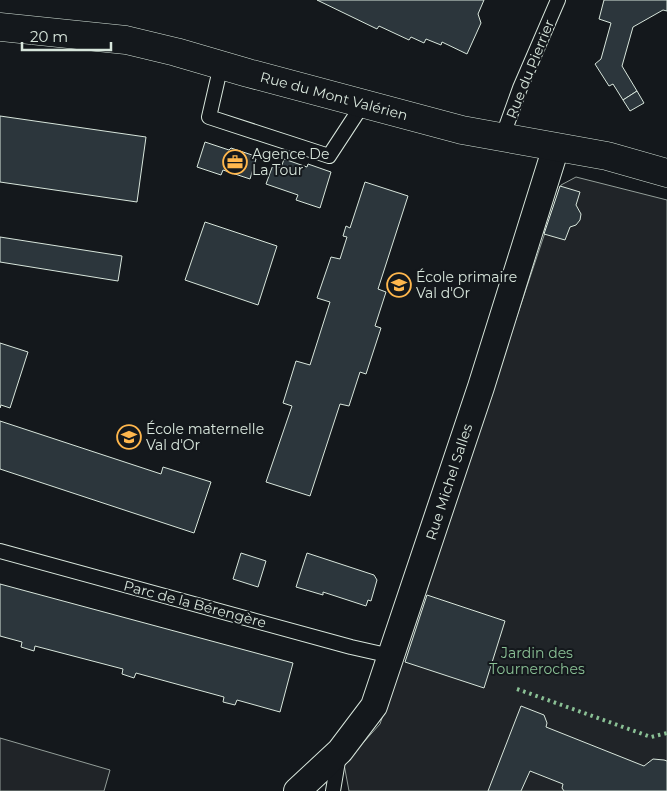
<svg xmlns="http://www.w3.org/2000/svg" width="667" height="791" viewBox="0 0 667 791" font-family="Montserrat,sans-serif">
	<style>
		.green { fill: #202428; stroke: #939e99 }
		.building { fill: #2c363c; stroke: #d8e6dc }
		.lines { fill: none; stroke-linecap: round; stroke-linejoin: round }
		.lane-casing { stroke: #d8e6dc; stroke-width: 16 }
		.street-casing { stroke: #d8e6dc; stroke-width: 28 }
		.secondary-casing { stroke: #d8e6dc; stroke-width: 29 }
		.lane { stroke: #14181c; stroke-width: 14 }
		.street { stroke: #14181c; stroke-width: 26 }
		.secondary { stroke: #14181c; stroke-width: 28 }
		.hedge { stroke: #8ac095; stroke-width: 4; stroke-dasharray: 2.5 4; stroke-linecap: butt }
		.labels { text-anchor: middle; stroke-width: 4; stroke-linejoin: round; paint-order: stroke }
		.street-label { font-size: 14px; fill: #d8e6dc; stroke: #14181c }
		.poi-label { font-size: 14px; fill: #d8e6dc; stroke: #14181c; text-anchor: start }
		.park-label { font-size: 14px; fill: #8ac095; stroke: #14181c }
	</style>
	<rect width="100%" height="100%" fill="#14181c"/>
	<g class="green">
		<path d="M 576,177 L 667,200 L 667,791 L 349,791 L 344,764 L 380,724 L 561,185 Z"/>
		<path d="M 0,738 L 110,770 L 104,791 L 0,791 Z"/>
	</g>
	<g class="building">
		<path d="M 317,0 L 484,0 L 478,14 L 481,23 L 467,54 L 442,42 L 441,45 L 426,39 L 424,43 L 411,37 L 409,40 L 379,26 L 377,29 Z"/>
		<path d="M 604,0 L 667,0 L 667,11 L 663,10 L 633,27 L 622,66 L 637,91 L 623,100 L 613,84 L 609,86 L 595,64 L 601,59 L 611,23 L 599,19 Z"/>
		<path d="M 637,91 L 644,103 L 630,111 L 623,100 Z"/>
		<path d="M 0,116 L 146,137 L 137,202 L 0,182 Z"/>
		<path d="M 205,142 L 229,150 L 231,148 L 252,155 L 251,157 L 256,159 L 250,179 L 223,170 L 221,175 L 197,167 Z"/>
		<path d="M 284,159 L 307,167 L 308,164 L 331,172 L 320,208 L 296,200 L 298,195 L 266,184 L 273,165 L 281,168 Z"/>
		<path d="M 365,182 L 408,196 L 378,289 L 386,292 L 375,326 L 381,328 L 366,374 L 360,372 L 349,406 L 340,404 L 310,496 L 266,482 L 292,406 L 283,403 L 296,361 L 310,365 L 330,302 L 317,298 L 331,257 L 340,259 L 347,237 L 343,236 L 346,226 L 350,228 Z"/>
		<path d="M 560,186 L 580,192 L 576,205 L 581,214 L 580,220 L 576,225 L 570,227 L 565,240 L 544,234 Z"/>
		<path d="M 205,222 L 277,246 L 258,305 L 185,280 Z"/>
		<path d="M 0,237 L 122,256 L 118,281 L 0,262 Z"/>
		<path d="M 0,343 L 28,352 L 10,408 L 1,405 L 0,408 Z"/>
		<path d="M 0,421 L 161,474 L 163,467 L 211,482 L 194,533 L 0,469 Z"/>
		<path d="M 241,553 L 266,561 L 258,587 L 233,579 Z"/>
		<path d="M 307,553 L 374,575 L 377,580 L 371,601 L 368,600 L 366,606 L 323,592 L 323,595 L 296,587 Z"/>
		<path d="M 0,584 L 293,663 L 280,712 L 237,700 L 235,705 L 223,702 L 224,697 L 136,673 L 134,678 L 122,674 L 123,669 L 35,646 L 34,651 L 21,647 L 22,642 L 0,636 Z"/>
		<path d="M 427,595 L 505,621 L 484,688 L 405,662 Z"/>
		<path d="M 521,706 L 544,715 L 547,723 L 546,727 L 644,766 L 653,759 L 664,760 L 667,761 L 667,791 L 564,791 L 562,788 L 563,784 L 530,771 L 521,791 L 488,791 Z"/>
	</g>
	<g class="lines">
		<g class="lane-casing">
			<g id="lane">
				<path d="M 221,65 L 209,117 L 329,156 L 363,104"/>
				<path d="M 502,138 L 520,88 L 558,0"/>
				<path d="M 0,551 L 351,647 L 391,656"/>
				<path d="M 333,791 L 339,755"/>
			</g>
		</g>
		<g class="street-casing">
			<path id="street" d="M 297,791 L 340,751 L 374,706 L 481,387 L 556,147"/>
		</g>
		<g class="secondary-casing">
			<path id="secondary" d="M 0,27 L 126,40 L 176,52 L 248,73 L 462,130 L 607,156 L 667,173"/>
		</g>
		<use href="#lane" class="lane"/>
		<use href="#street" class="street"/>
		<use href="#secondary" class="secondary"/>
		<path class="hedge" d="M 517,689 L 651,737 L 667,733"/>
	</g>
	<defs>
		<g id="office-ring" transform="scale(1.25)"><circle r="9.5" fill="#14181c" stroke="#ffb74d" stroke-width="1.5"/><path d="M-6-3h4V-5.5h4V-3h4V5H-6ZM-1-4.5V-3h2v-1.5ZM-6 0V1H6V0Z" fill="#ffb74d"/></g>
		<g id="school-ring" transform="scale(1.25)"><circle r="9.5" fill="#14181c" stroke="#ffb74d" stroke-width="1.5"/><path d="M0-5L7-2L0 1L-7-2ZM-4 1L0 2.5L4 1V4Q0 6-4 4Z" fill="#ffb74d"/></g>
	</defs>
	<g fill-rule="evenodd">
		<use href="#office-ring" x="235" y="162"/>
		<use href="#school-ring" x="399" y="285"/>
		<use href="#school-ring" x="129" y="437"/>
	</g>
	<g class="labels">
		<g class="street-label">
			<text transform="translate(530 69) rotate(-68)" y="5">Rue du Pierrier</text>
			<text transform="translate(334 96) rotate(15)" y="5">Rue du Mont Valérien</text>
			<text transform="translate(449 482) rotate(-72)" y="5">Rue Michel Salles</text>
			<text transform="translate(195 604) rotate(15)" y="5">Parc de la Bérengère</text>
		</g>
		<g class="poi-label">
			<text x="252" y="159">Agence De<tspan x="252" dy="16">La Tour</tspan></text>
			<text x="416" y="282">École primaire<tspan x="416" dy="16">Val d'Or</tspan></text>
			<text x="146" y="434">École maternelle<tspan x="146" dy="16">Val d'Or</tspan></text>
		</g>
		<g class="park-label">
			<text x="537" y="658">Jardin des<tspan x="537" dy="16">Tourneroches</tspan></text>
		</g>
	</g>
	<path d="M22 42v8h89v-8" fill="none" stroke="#d8e6dc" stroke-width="2.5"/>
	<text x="30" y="42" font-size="15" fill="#d8e6dc" stroke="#14181c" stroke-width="4" paint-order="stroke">20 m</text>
</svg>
